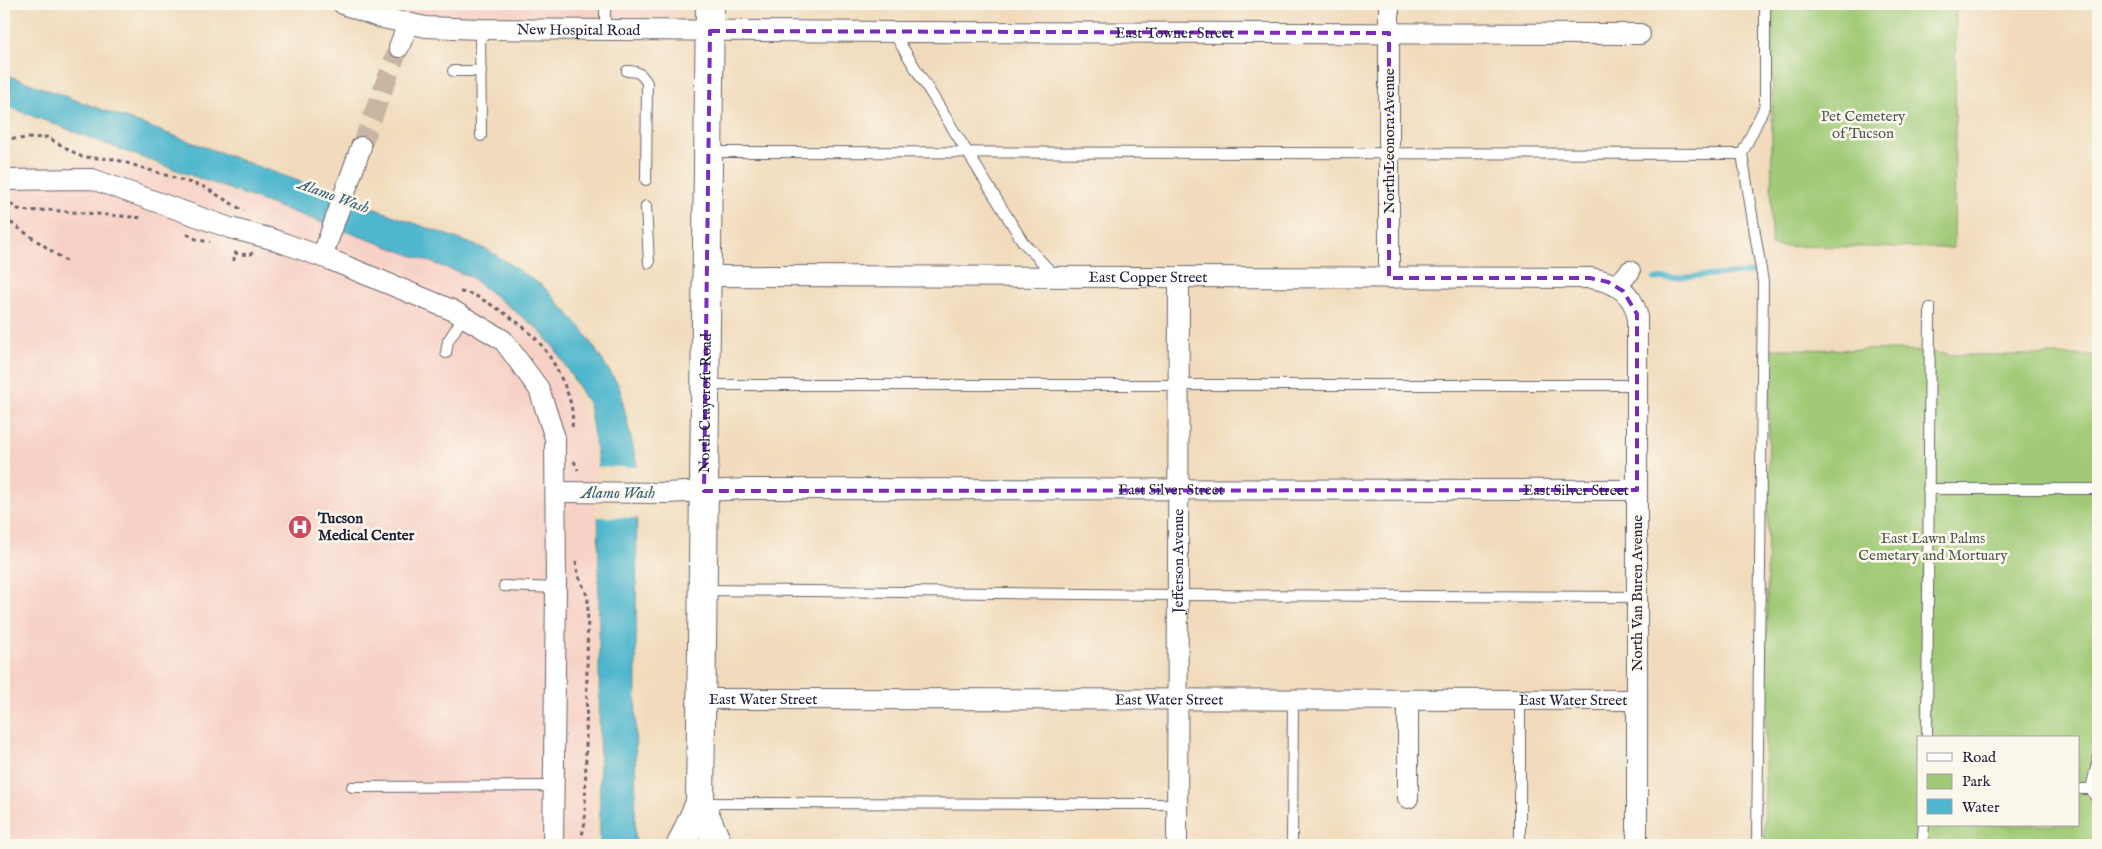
<svg xmlns="http://www.w3.org/2000/svg" width="2102" height="849" viewBox="0 0 2102 849" font-family="'IM FELL English',serif">
	<style>
		.built { fill: #f7d1c6 }
		.green { fill: #a0ca77; stroke: #617659; fill-rule: evenodd }
		.water { fill: #4fb7cd; stroke: #386c84 }
		.pier { fill: #f1dbbc }
		.lines { fill: none; stroke-linecap: round; stroke-linejoin: round }
		.stream { stroke: #4fb7cd; stroke-width: 5 }
		.minor-tunnel { stroke: #c8b6a2; stroke-width: 20; stroke-dasharray: 20 10; stroke-linecap: butt }
		.service-casing { stroke: #6a6368; stroke-width: 12 }
		.minor-casing { stroke: #6a6368; stroke-width: 22 }
		.secondary-casing { stroke: #6a6368; stroke-width: 30 }
		.path { stroke: #6a6368; stroke-width: 3; stroke-dasharray: 4 4; stroke-linecap: butt }
		.service { stroke: #fff; stroke-width: 10 }
		.minor { stroke: #fff; stroke-width: 20 }
		.secondary { stroke: #fff; stroke-width: 28 }
		.marked { fill: none; stroke: #7b2cbf; stroke-width: 4; stroke-dasharray: 10 6; stroke-linejoin: round }
		.labels { text-anchor: middle; stroke-width: 5; stroke-linejoin: round; paint-order: stroke }
		.street-label { font-size: 15px; fill: #22223b; stroke: #fbf7ec }
		.park-label { font-size: 15px; fill: #4e5d50; stroke: #fbf7ec }
		.poi-label { font-size: 15px; font-weight: bold; fill: #22223b; stroke: #fbf7ec; text-anchor: start }
		.water-label { font-size: 16px; font-style: italic; fill: #345e75; stroke: #fbf7ec }
	</style>
	<rect width="100%" height="100%" fill="#fbf7ec"/>
	<filter id="ink" filterUnits="userSpaceOnUse"><feTurbulence type="fractalNoise" baseFrequency=".02" numOctaves="2"/><feDisplacementMap in="SourceGraphic" scale="10" xChannelSelector="R" yChannelSelector="G"/><feConvolveMatrix kernelMatrix="1 2 1 2 8 2 1 2 1" color-interpolation-filters="sRGB"/></filter>
	<filter id="wash" filterUnits="userSpaceOnUse"><feTurbulence type="fractalNoise" baseFrequency=".0096" numOctaves="4" result="noise"/><feDisplacementMap in="SourceGraphic" scale="20" xChannelSelector="R" yChannelSelector="G"/><feGaussianBlur stdDeviation="1.12" result="paint"/><feColorMatrix in="noise" values="0 0 0 0 0 0 0 0 0 0 0 0 0 0 0 0 0 1.4 0 .05"/><feComposite in="paint" operator="in"/></filter>
	<g filter="url(#wash)">
		<rect width="100%" height="100%" fill="#f1dbbc"/>
		<g class="built">
			<path d="M 385,4 L 676,4 L 676,17 L 422,17 Z"/>
			<path d="M 117,154 L 301,215 L 469,276 L 538,329 L 556,350 L 591,433 L 595,467 L 597,588 L 592,845 L 4,845 L 4,165 L 75,165 Z"/>
		</g>
		<g class="green">
			<path d="M 1773,4 L 1956,4 L 1954,248 L 1771,246 Z"/>
			<path d="M 1770,349 L 1905,350 L 1954,355 L 2098,355 L 2098,845 L 1764,845 ZM 1918,738 L 2078,738 L 2078,825 L 1918,825 Z"/>
		</g>
		<path class="water" d="M 4,74 L 488,250 L 544,287 L 582,329 L 619,386 L 637,465 L 635,845 L 600,845 L 598,461 L 589,405 L 556,350 L 538,329 L 469,276 L 127,152 L 4,105 Z"/>
		<path class="pier" d="M 595,467 L 639,467 L 639,518 L 597,517 Z"/>
		<g class="lines">
			<path class="stream" d="M 1654,279 L 1757,272"/>
		</g>
	</g>
	<g filter="url(#ink)">
		<g class="lines">
			<path class="minor-tunnel" d="M 361,147 L 399,47"/>
			<g class="service-casing">
				<g id="service">
					<path d="M 480,29 L 481,136"/>
					<path d="M 605,29 L 605,4"/>
					<path d="M 893,32 L 1023,242 L 1056,277"/>
					<path d="M 453,71 L 481,71"/>
					<path d="M 627,71 C 638,71 642,74 647,83 L 646,180"/>
					<path d="M 709,152 L 1742,154 L 1765,106 L 1765,4"/>
					<path d="M 1742,154 L 1763,282 L 1757,845"/>
					<path d="M 646,206 L 649,263"/>
					<path d="M 446,353 L 448,341 L 464,316"/>
					<path d="M 706,385 L 1638,385"/>
					<path d="M 1928,489 L 2098,489"/>
					<path d="M 504,586 L 556,588"/>
					<path d="M 705,590 L 1178,595 L 1637,597"/>
					<path d="M 1927,738 L 1930,308"/>
					<path d="M 352,787 L 554,786"/>
					<path d="M 2078,789 L 2091,789 L 2098,759"/>
					<path d="M 2091,789 L 2098,801"/>
					<path d="M 703,803 L 1177,804"/>
					<path d="M 1292,845 L 1293,700"/>
					<path d="M 1520,845 L 1520,700"/>
					<path d="M 1922,845 L 1924,825"/>
					<path d="M 2096,845 L 2098,842"/>
				</g>
			</g>
			<g class="minor-casing">
				<g id="minor">
					<path id="s1" d="M 343,4 L 378,17 L 426,27 L 480,29 L 893,32 L 1640,34"/>
					<path d="M 1389,4 L 1389,278"/>
					<path d="M 399,47 L 408,24"/>
					<path d="M 4,180 L 92,179 L 230,228 L 272,239 L 331,260 L 452,310 L 503,340 L 539,389 L 555,438 L 556,588 L 553,845"/>
					<path d="M 322,257 L 361,147"/>
					<path id="s2" d="M 707,276 L 1590,278 C 1612,281 1631,290 1637,314 L 1637,845"/>
					<path d="M 1617,286 L 1630,271"/>
					<path id="s3" d="M 556,492 L 666,493 L 745,489 L 1637,490"/>
					<path id="s4" d="M 701,699 L 1637,700"/>
					<path d="M 1408,701 L 1408,798"/>
					<path id="s5" d="M 1177,845 L 1179,278"/>
				</g>
			</g>
			<g class="secondary-casing">
				<g id="secondary">
					<path d="M 700,803 L 718,845"/>
					<path id="s6" d="M 681,845 L 700,803 L 710,4"/>
				</g>
			</g>
			<g class="path">
				<path d="M 4,137 L 16,139 L 47,137 L 82,157 L 114,159 L 204,187 L 244,211"/>
				<path d="M 4,199 L 18,209 L 28,211 L 48,210 L 144,218"/>
				<path d="M 4,218 L 69,263"/>
				<path d="M 187,234 L 198,240 L 210,242"/>
				<path d="M 234,261 L 234,253 L 248,255 L 253,253"/>
				<path d="M 460,292 C 474,293 483,300 495,307 C 528,328 546,344 562,380 C 570,397 574,410 572,428"/>
				<path d="M 574,461 L 578,470"/>
				<path d="M 576,561 L 578,575 L 588,597 L 585,822 L 580,845"/>
			</g>
			<use href="#service" class="service"/>
			<use href="#minor" class="minor"/>
			<use href="#secondary" class="secondary"/>
		</g>
	</g>
	<path class="marked" d="M 710,31 L 1389,33 L 1389,278 L 1590,278 L 1608,282 L 1623,291 L 1637,314 L 1637,490 L 704,491 Z"/>
	<defs>
		<g id="hospital-disc" transform="scale(1.25)"><circle r="9.5" fill="#d1495b" stroke="#fbf7ec"/><path d="M-5-5h3v3.5h4V-5h3V5h-3V1.5h-4V5h-3Z" fill="#fff"/></g>
	</defs>
	<g fill-rule="evenodd">
		<use href="#hospital-disc" x="300" y="527"/>
	</g>
	<g class="labels">
		<g class="street-label">
			<text dy="5" stroke="none"><textPath href="#s1" startOffset="239">New Hospital Road</textPath></text>
			<text dy="5" stroke="none"><textPath href="#s1" startOffset="835">East Towner Street</textPath></text>
			<text transform="translate(1389 141) rotate(-90)" y="5">North Leonora Avenue</text>
			<text dy="5" stroke="none"><textPath href="#s2" startOffset="441">East Copper Street</textPath></text>
			<text dy="5" stroke="none"><textPath href="#s6" startOffset="446">North Craycroft Road</textPath></text>
			<text dy="5" stroke="none"><textPath href="#s3" startOffset="615">East Silver Street</textPath></text>
			<text dy="5" stroke="none"><textPath href="#s3" startOffset="1020">East Silver Street</textPath></text>
			<text dy="5" stroke="none"><textPath href="#s5" startOffset="284">Jefferson Avenue</textPath></text>
			<text transform="translate(1637 593) rotate(-90)" y="5">North Van Buren Avenue</text>
			<text dy="5" stroke="none"><textPath href="#s4" startOffset="62">East Water Street</textPath></text>
			<text dy="5" stroke="none"><textPath href="#s4" startOffset="468">East Water Street</textPath></text>
			<text dy="5" stroke="none"><textPath href="#s4" startOffset="872">East Water Street</textPath></text>
		</g>
		<g class="park-label">
			<text x="1863" y="121">Pet Cemetery<tspan x="1863" dy="17">of Tucson</tspan></text>
			<text x="1933" y="543">East Lawn Palms<tspan x="1933" dy="17">Cemetary and Mortuary</tspan></text>
		</g>
		<g class="poi-label">
			<text x="318" y="523">Tucson<tspan x="318" dy="17">Medical Center</tspan></text>
		</g>
		<g class="water-label">
			<text transform="translate(334 195) rotate(20)" y="6">Alamo Wash</text>
			<text x="618" y="498">Alamo Wash</text>
		</g>
	</g>
	<rect width="2102" height="849" fill="none" stroke="#fbf7ec" stroke-width="20"/>
	<rect x="1917" y="736" width="162" height="90" fill="#fbf7ec" stroke="#a4a2a5"/>
	<rect x="1927" y="753" width="25" height="8" fill="#ffffff" stroke="#a4a2a5"/>
	<text x="1962" y="762" font-size="15" fill="#22223b">Road</text>
	<rect x="1927" y="774" width="25" height="15" fill="#a0ca77" stroke="#a4a2a5"/>
	<text x="1962" y="786" font-size="15" fill="#22223b">Park</text>
	<rect x="1927" y="799" width="25" height="15" fill="#4fb7cd" stroke="#a4a2a5"/>
	<text x="1962" y="812" font-size="15" fill="#22223b">Water</text>
</svg>
